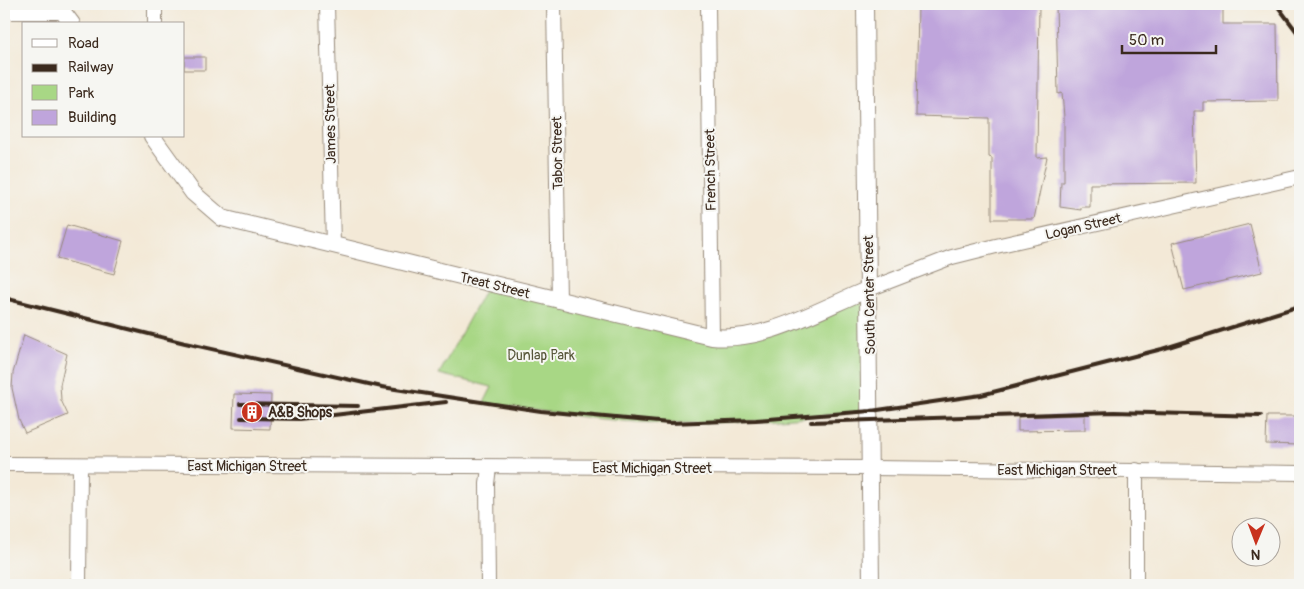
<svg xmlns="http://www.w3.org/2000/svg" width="1304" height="589" viewBox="0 0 1304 589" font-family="Pangolin,sans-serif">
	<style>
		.green { fill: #a8d785; stroke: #728052 }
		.building { fill: #bfa5dc }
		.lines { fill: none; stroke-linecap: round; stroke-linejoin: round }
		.minor-casing { stroke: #978a7a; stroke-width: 16 }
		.tertiary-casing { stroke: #978a7a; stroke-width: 18 }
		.minor { stroke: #fff; stroke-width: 14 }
		.tertiary { stroke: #fff; stroke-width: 16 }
		.rail { stroke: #3b2a1e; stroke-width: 4 }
		.labels { text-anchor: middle; stroke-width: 4; stroke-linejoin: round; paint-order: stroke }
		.street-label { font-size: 14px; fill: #3b2a1e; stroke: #f6f6f2 }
		.park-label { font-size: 14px; fill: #565538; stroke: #f6f6f2 }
		.poi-label { font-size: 14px; font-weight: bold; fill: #3b2a1e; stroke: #f6f6f2; text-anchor: start }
	</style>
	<rect width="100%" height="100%" fill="#f6f6f2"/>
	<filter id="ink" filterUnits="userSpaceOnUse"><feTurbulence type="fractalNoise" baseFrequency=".02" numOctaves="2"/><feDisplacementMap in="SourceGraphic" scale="10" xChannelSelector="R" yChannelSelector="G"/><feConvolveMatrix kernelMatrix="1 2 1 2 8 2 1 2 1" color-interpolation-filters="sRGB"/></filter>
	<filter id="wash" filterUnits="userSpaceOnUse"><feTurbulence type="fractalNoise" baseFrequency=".0096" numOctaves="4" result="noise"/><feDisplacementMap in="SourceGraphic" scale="20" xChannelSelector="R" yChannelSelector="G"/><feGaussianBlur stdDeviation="1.12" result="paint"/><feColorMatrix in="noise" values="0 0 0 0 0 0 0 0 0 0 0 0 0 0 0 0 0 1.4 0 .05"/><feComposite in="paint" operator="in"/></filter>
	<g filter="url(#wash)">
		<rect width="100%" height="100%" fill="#f3e9d7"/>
		<path class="green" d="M 488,284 L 727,338 L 869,289 L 871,411 C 804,417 736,424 669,423 C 607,423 545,411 484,403 L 492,387 L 439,374 Z"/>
		<g id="blocks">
			<g class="building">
				<path d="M 918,4 L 1039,4 L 1037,158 L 1047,157 L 1034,219 L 992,219 L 992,158 L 989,157 L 989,118 L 916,116 Z"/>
				<path d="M 1056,4 L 1223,4 L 1223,24 L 1277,24 L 1278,101 L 1203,102 L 1203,111 L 1194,111 L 1196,183 L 1090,184 L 1090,207 L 1081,207 L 1081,210 L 1060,207 L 1061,182 L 1064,182 L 1064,117 L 1062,93 L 1058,94 Z"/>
				<rect x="184" y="57" width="21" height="13"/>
				<path d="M 1250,224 L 1262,272 L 1184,290 L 1172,243 Z"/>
				<path d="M 67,225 L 123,241 L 114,274 L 57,259 Z"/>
				<path d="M 24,335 L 67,354 L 60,385 L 61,400 L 68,415 L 25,433 L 19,420 L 12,388 L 13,373 Z"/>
				<path d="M 234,394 L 271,395 L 270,429 L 233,428 Z"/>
				<path d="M 1085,415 L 1085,430 L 1018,431 L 1018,417 Z"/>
				<path d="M 1267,416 L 1300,416 L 1300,445 L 1266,444 Z"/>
			</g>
		</g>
	</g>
	<g filter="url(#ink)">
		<use href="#blocks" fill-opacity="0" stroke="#978a7a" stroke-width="1"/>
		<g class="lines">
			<g class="minor-casing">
				<g id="minor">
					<path d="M 155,4 L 155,24"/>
					<path d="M 327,4 L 333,245"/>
					<path d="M 554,4 L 559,301"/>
					<path d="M 708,4 L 712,337"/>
					<path d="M 4,12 L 64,12"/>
					<path d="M 869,289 L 952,257 L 996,246 L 1300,177"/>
					<path d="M 4,464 L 872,468 L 1300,473"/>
					<path d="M 1136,470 L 1136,585"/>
					<path d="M 79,585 L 80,465"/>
					<path d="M 488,585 L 487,484 L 489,467"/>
				</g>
			</g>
			<g class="tertiary-casing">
				<g id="tertiary">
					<path d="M 57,4 L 72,24"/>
					<path d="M 865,4 L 871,585"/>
					<path d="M 152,136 L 193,193 L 222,218 L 712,337 C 767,342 819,309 869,289"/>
				</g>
			</g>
			<use href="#minor" class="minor"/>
			<use href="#tertiary" class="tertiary"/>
			<g class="rail">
				<path d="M 1276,4 L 1300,36"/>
				<path d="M 4,298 L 185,343 L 382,387 L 541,411 L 669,423 L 756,420 L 871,411 L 981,395 L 1162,349 L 1300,306"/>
				<path d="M 240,404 L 358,406"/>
				<path d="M 241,418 L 299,419 L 446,402"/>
				<path d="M 811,422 L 1114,412 L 1261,416"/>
			</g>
		</g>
	</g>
	<defs>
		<g id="building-disc" transform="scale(1.125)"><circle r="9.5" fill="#c8321e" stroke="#f6f6f2"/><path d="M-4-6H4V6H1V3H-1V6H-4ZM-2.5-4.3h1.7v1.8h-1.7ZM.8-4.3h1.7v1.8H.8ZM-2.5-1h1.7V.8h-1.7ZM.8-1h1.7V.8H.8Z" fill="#fff"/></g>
	</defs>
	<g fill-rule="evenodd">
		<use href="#building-disc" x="252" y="412"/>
	</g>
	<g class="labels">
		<g class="street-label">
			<text transform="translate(330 124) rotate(-91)" y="5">James Street</text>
			<text transform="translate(557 153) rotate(-91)" y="5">Tabor Street</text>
			<text transform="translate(710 170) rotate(-91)" y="5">French Street</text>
			<text transform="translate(1083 226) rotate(-13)" y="5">Logan Street</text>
			<text transform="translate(495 285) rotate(14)" y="5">Treat Street</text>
			<text transform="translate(869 295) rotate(-91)" y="5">South Center Street</text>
			<text x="247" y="471">East Michigan Street</text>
			<text x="652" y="473">East Michigan Street</text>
			<text x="1057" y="475">East Michigan Street</text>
		</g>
		<g class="park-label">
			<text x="541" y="360">Dunlap Park</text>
		</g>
		<g class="poi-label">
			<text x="268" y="417">A&amp;B Shops</text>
		</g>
	</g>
	<rect width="1304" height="589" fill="none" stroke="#f6f6f2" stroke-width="20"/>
	<rect x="22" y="22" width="162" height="115" fill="#f6f6f2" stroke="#aba49d"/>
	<rect x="32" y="39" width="25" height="8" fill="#ffffff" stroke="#aba49d"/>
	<text x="68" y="48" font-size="15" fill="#3b2a1e">Road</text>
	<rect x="32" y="64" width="25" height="8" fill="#3b2a1e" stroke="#aba49d"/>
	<text x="68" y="72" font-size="15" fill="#3b2a1e">Railway</text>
	<rect x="32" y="85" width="25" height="15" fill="#a8d785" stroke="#aba49d"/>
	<text x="68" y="98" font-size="15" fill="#3b2a1e">Park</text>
	<rect x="32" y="110" width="25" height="15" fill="#bfa5dc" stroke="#aba49d"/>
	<text x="68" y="122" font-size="15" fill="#3b2a1e">Building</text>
	<g transform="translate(1256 542) rotate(181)"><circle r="24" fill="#f6f6f2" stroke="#aba49d"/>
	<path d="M0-4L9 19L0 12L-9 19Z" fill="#c8321e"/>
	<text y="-8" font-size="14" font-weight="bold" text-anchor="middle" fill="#3b2a1e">N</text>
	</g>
	<path d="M1122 45v8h94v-8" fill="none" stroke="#3b2a1e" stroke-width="2.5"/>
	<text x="1129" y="45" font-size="15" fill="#3b2a1e" stroke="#f6f6f2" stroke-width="4" paint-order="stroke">50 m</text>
</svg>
